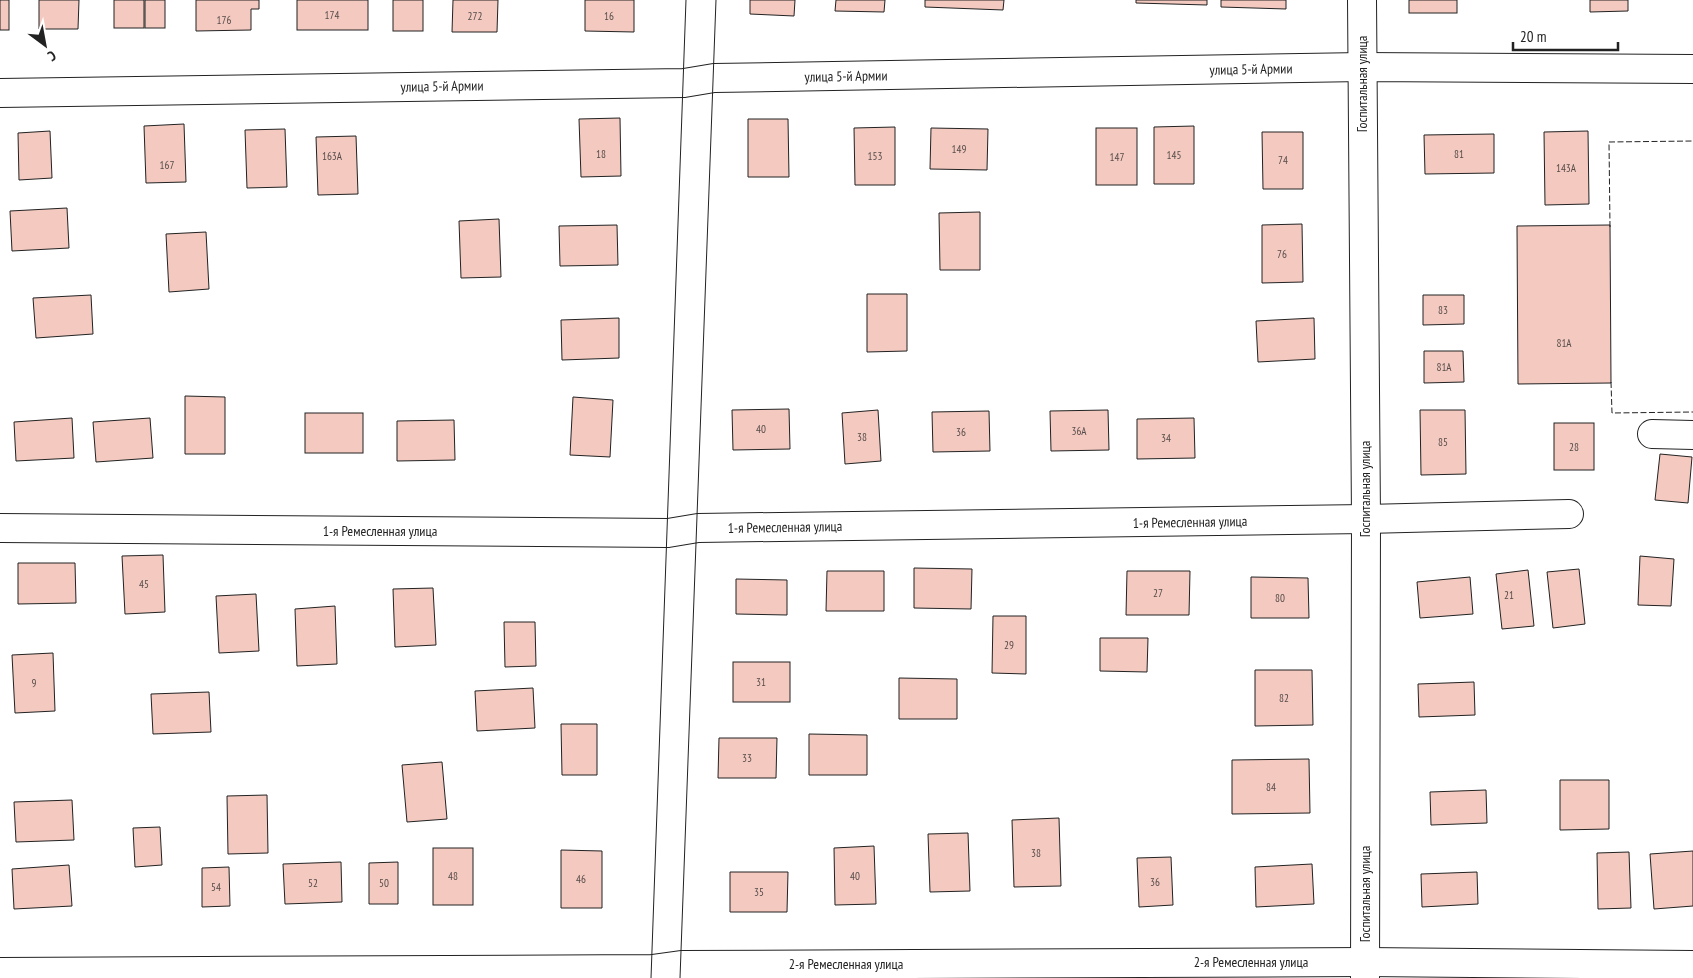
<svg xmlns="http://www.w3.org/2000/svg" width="1693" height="978" viewBox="0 0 1693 978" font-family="'PT Sans Narrow',sans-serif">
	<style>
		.building { fill: #f3c9c0; stroke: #222 }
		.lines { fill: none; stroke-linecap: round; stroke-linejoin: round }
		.minor-casing { stroke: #222; stroke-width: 30 }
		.major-casing { stroke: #222; stroke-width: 30 }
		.minor { stroke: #fff; stroke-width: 28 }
		.major { stroke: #fff; stroke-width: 28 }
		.tram { stroke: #222; stroke-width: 1 }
		.fence { stroke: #222; stroke-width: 1; stroke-dasharray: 6 2.5; stroke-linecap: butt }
		.labels { text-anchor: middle; stroke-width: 4; stroke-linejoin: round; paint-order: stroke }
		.number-label { font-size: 11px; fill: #564c4a }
		.street-label { font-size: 14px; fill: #222; stroke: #fff }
	</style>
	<rect width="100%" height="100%" fill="#fff"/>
	<g class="building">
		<rect x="0" y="0" width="9" height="30"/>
		<path d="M 39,0 L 79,0 L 78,29 L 39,29 Z"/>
		<rect x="114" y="0" width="30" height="28"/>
		<rect x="145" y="0" width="20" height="28"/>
		<path d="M 196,0 L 259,0 L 259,9 L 251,9 L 251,30 L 196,31 Z"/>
		<rect x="297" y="0" width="71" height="30"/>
		<rect x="393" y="0" width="30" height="31"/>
		<path d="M 453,0 L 498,0 L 497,32 L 452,32 Z"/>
		<path d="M 585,0 L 634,0 L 634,32 L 585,31 Z"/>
		<path d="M 750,0 L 795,0 L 794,16 L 750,14 Z"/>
		<path d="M 836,0 L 885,0 L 884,12 L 835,11 Z"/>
		<path d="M 925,0 L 1004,0 L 1003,10 L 925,7 Z"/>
		<path d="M 1136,0 L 1207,0 L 1207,5 L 1136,3 Z"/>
		<path d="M 1221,0 L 1286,0 L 1286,9 L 1221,7 Z"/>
		<rect x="1409" y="0" width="48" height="13"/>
		<path d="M 1590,0 L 1628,0 L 1628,11 L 1590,12 Z"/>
		<path d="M 620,118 L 621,176 L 581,177 L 579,119 Z"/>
		<path d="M 748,119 L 788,119 L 789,177 L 748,177 Z"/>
		<path d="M 184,124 L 186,182 L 146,183 L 144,126 Z"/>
		<path d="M 1194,126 L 1194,184 L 1154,184 L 1154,127 Z"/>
		<path d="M 895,127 L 895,185 L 855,185 L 854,128 Z"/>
		<path d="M 931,128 L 988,129 L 987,170 L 930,169 Z"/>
		<rect x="1096" y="128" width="41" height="57"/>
		<path d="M 285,129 L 287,187 L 247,188 L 245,130 Z"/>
		<path d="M 50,131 L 52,178 L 19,180 L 18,133 Z"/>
		<path d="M 1588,131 L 1589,204 L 1545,205 L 1544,132 Z"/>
		<path d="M 1262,132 L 1303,132 L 1303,189 L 1263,189 Z"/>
		<path d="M 1494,134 L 1494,173 L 1425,174 L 1424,135 Z"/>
		<path d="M 356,136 L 358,194 L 318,195 L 316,137 Z"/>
		<path d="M 67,208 L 69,248 L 12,251 L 10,211 Z"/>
		<path d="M 980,212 L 980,270 L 940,270 L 939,213 Z"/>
		<path d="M 499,219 L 501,277 L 461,278 L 459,221 Z"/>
		<path d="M 1302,224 L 1303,282 L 1262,283 L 1262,225 Z"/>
		<path d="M 617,225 L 618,265 L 560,266 L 559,226 Z"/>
		<path d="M 1610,225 L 1611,383 L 1518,384 L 1517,226 Z"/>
		<path d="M 206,232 L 209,289 L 169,292 L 166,234 Z"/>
		<path d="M 867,294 L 907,294 L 907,351 L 867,352 Z"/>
		<path d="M 91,295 L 93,334 L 36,338 L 33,298 Z"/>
		<path d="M 1423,295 L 1464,295 L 1464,324 L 1423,325 Z"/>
		<path d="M 619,318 L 619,358 L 562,360 L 561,320 Z"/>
		<path d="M 1314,318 L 1315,359 L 1258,362 L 1256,321 Z"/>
		<path d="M 1424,351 L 1463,351 L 1464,382 L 1424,383 Z"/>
		<path d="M 185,396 L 225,397 L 225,454 L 185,454 Z"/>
		<path d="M 573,397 L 613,400 L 610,457 L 570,455 Z"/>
		<path d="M 789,409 L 790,449 L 733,450 L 732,410 Z"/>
		<path d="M 878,410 L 881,461 L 845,464 L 842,413 Z"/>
		<path d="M 1108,410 L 1109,450 L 1051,451 L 1050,411 Z"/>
		<path d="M 1420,410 L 1465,410 L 1466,474 L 1421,475 Z"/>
		<path d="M 989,411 L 990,451 L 933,452 L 932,412 Z"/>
		<rect x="305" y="413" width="58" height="40"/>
		<path d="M 72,418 L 74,458 L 16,461 L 14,422 Z"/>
		<path d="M 150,418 L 153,458 L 96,462 L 93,422 Z"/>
		<path d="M 1194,418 L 1195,458 L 1137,459 L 1137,419 Z"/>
		<path d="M 454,420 L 455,460 L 397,461 L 397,421 Z"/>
		<rect x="1554" y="423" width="40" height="47"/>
		<path d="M 1660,454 L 1692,457 L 1688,503 L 1655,500 Z"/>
		<path d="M 163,555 L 165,612 L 125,614 L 122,556 Z"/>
		<path d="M 1640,556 L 1674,559 L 1671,606 L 1638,605 Z"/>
		<path d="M 18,563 L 75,563 L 76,603 L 18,604 Z"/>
		<path d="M 914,568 L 972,569 L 971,609 L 914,608 Z"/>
		<path d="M 1579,569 L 1585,624 L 1553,628 L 1547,572 Z"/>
		<path d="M 1528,570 L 1534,626 L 1502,629 L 1496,574 Z"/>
		<path d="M 827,571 L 884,571 L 884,611 L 826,611 Z"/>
		<path d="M 1127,571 L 1190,571 L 1189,615 L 1126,615 Z"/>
		<path d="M 1251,577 L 1308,578 L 1309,618 L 1251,618 Z"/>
		<path d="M 1470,577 L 1473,614 L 1420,618 L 1417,582 Z"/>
		<path d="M 736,579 L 787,580 L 787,615 L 736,614 Z"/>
		<path d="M 433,588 L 436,645 L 395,647 L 393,589 Z"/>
		<path d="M 256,594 L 259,651 L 219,653 L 216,596 Z"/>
		<path d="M 335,606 L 337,664 L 297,666 L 295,609 Z"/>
		<path d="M 993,616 L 1026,616 L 1026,674 L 992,673 Z"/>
		<path d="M 504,622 L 535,622 L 536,666 L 505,667 Z"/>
		<path d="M 1100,638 L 1148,638 L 1147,672 L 1100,671 Z"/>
		<path d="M 53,653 L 55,711 L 15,713 L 12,655 Z"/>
		<rect x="733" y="662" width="57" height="40"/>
		<path d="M 1255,670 L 1312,670 L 1313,725 L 1255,726 Z"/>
		<path d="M 899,678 L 957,679 L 957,719 L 899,719 Z"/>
		<path d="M 1474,682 L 1475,715 L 1419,717 L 1418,684 Z"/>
		<path d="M 533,688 L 535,728 L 477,731 L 475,691 Z"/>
		<path d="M 209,692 L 211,732 L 153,734 L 151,694 Z"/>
		<path d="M 561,724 L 597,724 L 597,775 L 562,775 Z"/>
		<path d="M 809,734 L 867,735 L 867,775 L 809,775 Z"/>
		<path d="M 719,738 L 777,738 L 776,778 L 718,778 Z"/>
		<path d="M 1309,759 L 1310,813 L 1232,814 L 1232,760 Z"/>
		<path d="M 442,762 L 447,819 L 407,822 L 402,765 Z"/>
		<path d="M 1560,780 L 1609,780 L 1609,829 L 1560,830 Z"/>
		<path d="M 1486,790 L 1487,823 L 1431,825 L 1430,792 Z"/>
		<path d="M 267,795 L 268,853 L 228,854 L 227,796 Z"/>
		<path d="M 72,800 L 74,840 L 16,842 L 14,802 Z"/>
		<path d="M 1059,818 L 1061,886 L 1014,887 L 1012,820 Z"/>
		<path d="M 160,827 L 162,865 L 135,867 L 133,828 Z"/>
		<path d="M 968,833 L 970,891 L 930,892 L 928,834 Z"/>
		<path d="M 874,846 L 876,904 L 835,905 L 834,848 Z"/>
		<rect x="433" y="848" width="40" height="57"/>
		<path d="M 561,850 L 602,851 L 602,908 L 561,908 Z"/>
		<path d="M 1693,851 L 1693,906 L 1654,909 L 1650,854 Z"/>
		<path d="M 1629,852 L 1631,908 L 1598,909 L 1597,853 Z"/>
		<path d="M 1171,857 L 1173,905 L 1139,907 L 1137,858 Z"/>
		<path d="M 341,862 L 342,902 L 285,904 L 283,864 Z"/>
		<path d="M 398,862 L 398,904 L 369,904 L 369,863 Z"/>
		<path d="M 1312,864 L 1314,904 L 1256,907 L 1255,867 Z"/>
		<path d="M 69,865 L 72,906 L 14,909 L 12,869 Z"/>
		<path d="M 229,867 L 230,906 L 202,907 L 202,868 Z"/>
		<path d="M 730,872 L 788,872 L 787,912 L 730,912 Z"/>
		<path d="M 1477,872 L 1478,904 L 1422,907 L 1421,874 Z"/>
	</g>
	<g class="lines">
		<g class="minor-casing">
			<g id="minor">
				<path d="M 0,93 L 684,83 L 714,78 L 1362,67 L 1693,69"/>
				<path d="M 1652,434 L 1693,435"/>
				<path d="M 0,528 L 668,533 L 698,528 L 1366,519 L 1569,514"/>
				<path d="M 0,972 L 652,969 L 681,965 L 1365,962 L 1693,965"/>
			</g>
		</g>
		<g class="major-casing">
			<path id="major" d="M 1362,0 L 1366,519 L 1365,978"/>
		</g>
		<use href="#minor" class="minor"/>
		<use href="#major" class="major"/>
		<g class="tram">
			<path d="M 651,978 L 686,0"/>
			<path d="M 680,978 L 716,0"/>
		</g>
		<g class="fence">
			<path d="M 1610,227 L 1609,142 L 1693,141"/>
			<path d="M 1611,382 L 1612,413 L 1693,412"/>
		</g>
	</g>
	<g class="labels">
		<g class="number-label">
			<text x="332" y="19">174</text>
			<text x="475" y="20">272</text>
			<text x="609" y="20">16</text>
			<text x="224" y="24">176</text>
			<text x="959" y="153">149</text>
			<text x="601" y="158">18</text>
			<text x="1459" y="158">81</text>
			<text x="1174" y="159">145</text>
			<text x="332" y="160">163А</text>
			<text x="875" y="160">153</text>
			<text x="1117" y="161">147</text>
			<text x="1283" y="164">74</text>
			<text x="167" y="169">167</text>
			<text x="1566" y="172">143А</text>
			<text x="1282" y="258">76</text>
			<text x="1443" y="314">83</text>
			<text x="1564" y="347">81А</text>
			<text x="1444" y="371">81А</text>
			<text x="761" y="433">40</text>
			<text x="1079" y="435">36А</text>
			<text x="961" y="436">36</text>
			<text x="862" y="441">38</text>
			<text x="1166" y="442">34</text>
			<text x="1443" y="446">85</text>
			<text x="1574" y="451">28</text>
			<text x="144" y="588">45</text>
			<text x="1158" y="597">27</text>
			<text x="1509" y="599">21</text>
			<text x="1280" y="602">80</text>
			<text x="1009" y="649">29</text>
			<text x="761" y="686">31</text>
			<text x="34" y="687">9</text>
			<text x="1284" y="702">82</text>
			<text x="747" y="762">33</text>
			<text x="1271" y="791">84</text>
			<text x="1036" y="857">38</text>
			<text x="453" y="880">48</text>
			<text x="855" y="880">40</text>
			<text x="581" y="883">46</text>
			<text x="1155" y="886">36</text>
			<text x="313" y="887">52</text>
			<text x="384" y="887">50</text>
			<text x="216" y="891">54</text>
			<text x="759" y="896">35</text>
		</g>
		<g class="street-label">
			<text transform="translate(1251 69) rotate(-1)" y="5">улица 5-й Армии</text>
			<text transform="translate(846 76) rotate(-1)" y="5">улица 5-й Армии</text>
			<text transform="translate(1362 84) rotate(-90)" y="5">Госпитальная улица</text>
			<text transform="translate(442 86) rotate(-1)" y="5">улица 5-й Армии</text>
			<text transform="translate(1365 489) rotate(-90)" y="5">Госпитальная улица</text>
			<text transform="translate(1190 522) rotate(-1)" y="5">1-я Ремесленная улица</text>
			<text transform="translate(785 527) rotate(-1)" y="5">1-я Ремесленная улица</text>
			<text x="380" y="536">1-я Ремесленная улица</text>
			<text transform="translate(1365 894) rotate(-90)" y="5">Госпитальная улица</text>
			<text x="1251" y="967">2-я Ремесленная улица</text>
			<text x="846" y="969">2-я Ремесленная улица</text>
		</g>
	</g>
	<g transform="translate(45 45) rotate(148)" stroke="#ffffff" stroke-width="4" paint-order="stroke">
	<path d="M0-4L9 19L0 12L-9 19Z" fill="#222222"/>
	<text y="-8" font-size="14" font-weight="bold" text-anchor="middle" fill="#222222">С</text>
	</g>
	<path d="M1513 42v8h105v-8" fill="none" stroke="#222222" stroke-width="2.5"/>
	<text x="1520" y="42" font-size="15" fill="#222222" stroke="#ffffff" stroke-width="4" paint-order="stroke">20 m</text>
</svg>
